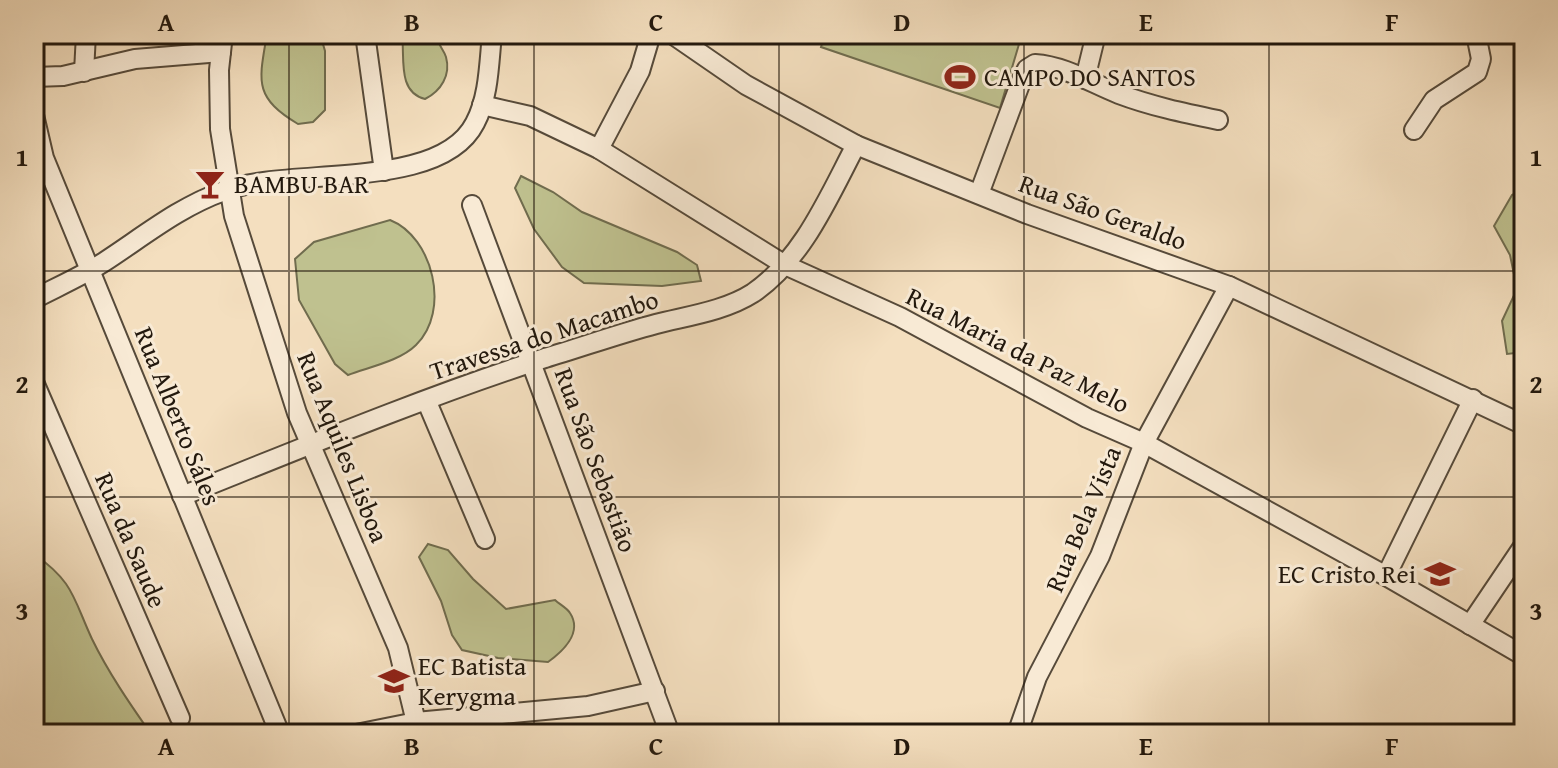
<svg xmlns="http://www.w3.org/2000/svg" width="1558" height="768" viewBox="0 0 1558 768" font-family="'Gentium Book Plus',serif">
	<style>
		.green { fill: #bfc18f; stroke: #706c4e; stroke-width: 2 }
		.lines { fill: none; stroke-linecap: round; stroke-linejoin: round }
		.minor-casing { stroke: #564a3a; stroke-width: 22 }
		.minor { stroke: #f8ead5; stroke-width: 18 }
		.grid { fill: none; stroke: #22180d; stroke-width: 2; stroke-opacity: 0.55 }
		.labels { text-anchor: middle; stroke-width: 6; stroke-linejoin: round; paint-order: stroke }
		.poi-label { font-size: 26px; fill: #22180d; stroke: #f8ead5; text-anchor: start }
		.street-label { font-size: 26px; fill: #22180d; stroke: #f8ead5 }
		.neatline { fill: none; stroke: #22180d; stroke-width: 3 }
		.grid-label { font-size: 26px; text-anchor: middle; font-weight: bold; fill: #22180d }
	</style>
	<rect width="100%" height="100%" fill="#f4dfbf"/>
	<filter id="stains"><feTurbulence type="fractalNoise" baseFrequency=".0025" numOctaves="4"/><feColorMatrix values="0 0 0 0 .2 0 0 0 0 .09 0 0 0 0 .02 0 0 0 .5 -.17"/></filter>
	<radialGradient id="worn" r=".72"><stop offset=".6" stop-color="#630" stop-opacity="0"/><stop offset="1" stop-color="#630" stop-opacity=".3"/></radialGradient>
	<g class="green">
		<path d="M 267,34 L 320,34 L 325,51 L 325,110 L 313,122 L 298,124 C 253,97 259,81 267,34 Z"/>
		<path d="M 402,34 L 437,34 C 437,45 443,48 446,57 C 451,75 441,91 425,99 C 397,92 405,58 402,34 Z"/>
		<path d="M 825,34 L 1022,34 L 1000,108 L 821,47 Z"/>
		<path d="M 521,176 L 553,192 L 582,212 L 677,252 L 697,265 L 701,281 L 662,286 L 584,283 L 562,267 L 534,229 L 515,188 Z"/>
		<path d="M 1524,188 L 1524,352 L 1507,354 L 1502,321 L 1517,289 L 1510,255 L 1494,226 L 1512,195 Z"/>
		<path d="M 390,220 C 433,237 451,311 416,345 C 400,361 369,367 348,375 L 335,364 L 299,300 L 295,259 L 314,242 Z"/>
		<path d="M 428,544 L 448,550 L 473,579 L 506,609 L 555,600 C 559,604 567,608 570,613 C 583,633 562,652 548,662 L 498,658 L 462,650 L 452,635 L 441,601 L 419,557 Z"/>
		<path d="M 34,554 C 74,582 73,598 92,639 C 108,672 130,704 151,734 L 34,734 Z"/>
	</g>
	<g class="lines">
		<g class="minor-casing">
			<g id="minor">
				<path d="M 223,34 L 219,70 L 220,129 L 234,216 L 297,413 L 398,648 L 416,722"/>
				<path d="M 365,34 L 384,171"/>
				<path d="M 672,34 L 746,85 L 856,145 L 1027,214 L 1229,286 L 1524,425"/>
				<path d="M 84,72 L 86,34"/>
				<path d="M 34,77 L 63,76 L 135,59 L 221,52"/>
				<path d="M 1085,79 L 1096,34"/>
				<path d="M 482,105 L 530,116 L 599,149 L 785,265 L 900,317 L 1087,418 L 1144,443 L 1386,576 L 1524,656"/>
				<path d="M 34,115 L 44,158 L 280,734"/>
				<path d="M 1414,130 L 1434,100 L 1477,72 L 1481,59 L 1476,34"/>
				<path d="M 599,149 L 640,71 L 651,34"/>
				<path d="M 979,194 L 1022,79 L 1027,69 L 1035,64 C 1065,66 1091,83 1119,94 C 1151,106 1184,113 1218,120"/>
				<path d="M 472,205 L 670,734"/>
				<path d="M 34,299 C 57,287 82,276 104,262 C 144,236 179,207 224,191 C 289,166 440,192 475,123 C 489,97 489,63 492,34"/>
				<path d="M 34,382 L 180,718"/>
				<path d="M 427,402 L 485,539"/>
				<path d="M 182,496 C 302,448 422,398 545,358 C 582,347 618,334 656,324 C 687,316 725,311 753,293 C 803,259 829,196 856,145"/>
				<path d="M 1386,576 L 1473,399"/>
				<path d="M 1470,625 L 1524,545"/>
				<path d="M 356,734 L 416,722 L 588,706 L 655,691"/>
				<path d="M 1017,734 L 1037,677 L 1100,556 L 1144,443 L 1229,286"/>
			</g>
		</g>
		<use href="#minor" class="minor"/>
	</g>
	<path class="grid" d="M 289,34 L 289,734M 534,34 L 534,734M 779,34 L 779,734M 1024,34 L 1024,734M 1269,34 L 1269,734M 34,271 L 1524,271M 34,497 L 1524,497"/>
	<defs>
		<g id="stadium-bare" transform="scale(2.4)"><path d="M0-5a6.5 5 0 1 0 0 10a6.5 5 0 1 0 0-10ZM-3.5-1.8h7v3.6h-7Z" fill="#8f2418" stroke="#f8ead5" stroke-width="2.5" paint-order="stroke"/></g>
		<g id="bar-bare" transform="scale(2.4)"><path d="M-6-5H6L.8 .8V4.5H3.5V6h-7V4.5H-.8V.8Z" fill="#8f2418" stroke="#f8ead5" stroke-width="2.5" paint-order="stroke"/></g>
		<g id="school-bare" transform="scale(2.4)"><path d="M0-5L7-2L0 1L-7-2ZM-4 1L0 2.5L4 1V4Q0 6-4 4Z" fill="#8f2418" stroke="#f8ead5" stroke-width="2.5" paint-order="stroke"/></g>
	</defs>
	<g fill-rule="evenodd">
		<use href="#stadium-bare" x="960" y="77"/>
		<use href="#bar-bare" x="210" y="184"/>
		<use href="#school-bare" x="1440" y="574"/>
		<use href="#school-bare" x="394" y="681"/>
	</g>
	<g class="labels">
		<g class="poi-label">
			<text x="984" y="86">CAMPO DO SANTOS</text>
			<text x="234" y="193">BAMBU BAR</text>
			<text x="1416" y="583" text-anchor="end">EC Cristo Rei</text>
			<text x="418" y="675">EC Batista<tspan x="418" dy="30">Kerygma</tspan></text>
		</g>
		<g class="street-label">
			<text transform="translate(1103 212) rotate(20)" y="9">Rua São Geraldo</text>
			<text transform="translate(544 335) rotate(-18)" y="9">Travessa do Macambo</text>
			<text transform="translate(1018 350) rotate(27)" y="9">Rua Maria da Paz Melo</text>
			<text transform="translate(178 416) rotate(68)" y="9">Rua Alberto Sáles</text>
			<text transform="translate(343 447) rotate(68)" y="9">Rua Aquiles Lisboa</text>
			<text transform="translate(596 460) rotate(70)" y="9">Rua São Sebastião</text>
			<text transform="translate(1083 519) rotate(-67)" y="9">Rua Bela Vista</text>
			<text transform="translate(131 540) rotate(67)" y="9">Rua da Saude</text>
		</g>
	</g>
	<rect width="1558" height="768" fill="none" stroke="#f4dfbf" stroke-width="88"/>
	<rect x="44" y="44" width="1470" height="680" class="neatline"/>
	<g class="grid-label">
		<text x="166" y="31">A</text>
		<text x="412" y="31">B</text>
		<text x="656" y="31">C</text>
		<text x="902" y="31">D</text>
		<text x="1146" y="31">E</text>
		<text x="1392" y="31">F</text>
		<text x="22" y="166">1</text>
		<text x="1536" y="166">1</text>
		<text x="22" y="393">2</text>
		<text x="1536" y="393">2</text>
		<text x="22" y="620">3</text>
		<text x="1536" y="620">3</text>
		<text x="166" y="755">A</text>
		<text x="412" y="755">B</text>
		<text x="656" y="755">C</text>
		<text x="902" y="755">D</text>
		<text x="1146" y="755">E</text>
		<text x="1392" y="755">F</text>
	</g>
	<rect width="100%" height="100%" filter="url(#stains)"/>
	<rect width="100%" height="100%" fill="url(#worn)"/>
</svg>
